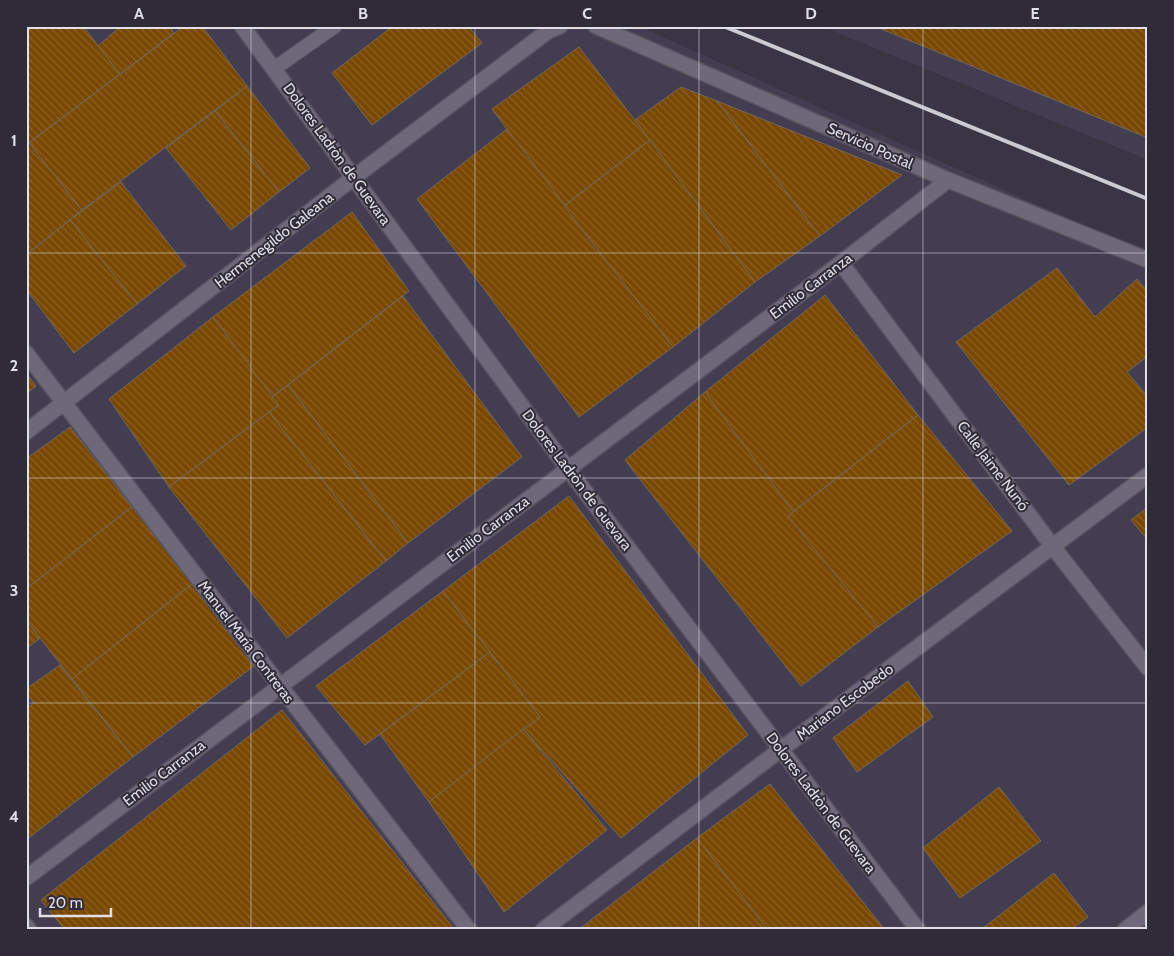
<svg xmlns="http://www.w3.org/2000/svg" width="1174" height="956" viewBox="0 0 1174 956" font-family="Cabin,sans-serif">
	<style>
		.built { fill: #433d52 }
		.building { fill: url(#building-back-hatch); stroke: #75685b }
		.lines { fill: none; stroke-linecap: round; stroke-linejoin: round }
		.lane-casing { stroke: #56535f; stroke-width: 16 }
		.street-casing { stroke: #56535f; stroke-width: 18 }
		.secondary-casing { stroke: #56535f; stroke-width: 18 }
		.lane { stroke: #6d697a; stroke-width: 14 }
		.street { stroke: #6d697a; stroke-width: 15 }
		.secondary { stroke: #6d697a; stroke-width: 15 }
		.rail { stroke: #cccad3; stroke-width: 4 }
		.grid { fill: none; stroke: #e1dfe8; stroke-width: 1; stroke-opacity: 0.55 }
		.labels { text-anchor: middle; stroke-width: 4; stroke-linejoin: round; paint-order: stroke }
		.street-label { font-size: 15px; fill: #e1dfe8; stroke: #2f2b39 }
		.neatline { fill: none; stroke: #e1dfe8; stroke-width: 2 }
		.grid-label { font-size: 16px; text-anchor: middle; font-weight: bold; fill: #e1dfe8 }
	</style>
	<defs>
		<pattern id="building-back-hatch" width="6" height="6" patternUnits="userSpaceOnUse" patternTransform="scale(1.25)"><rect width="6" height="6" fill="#784700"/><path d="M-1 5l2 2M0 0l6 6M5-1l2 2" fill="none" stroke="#8b6125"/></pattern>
	</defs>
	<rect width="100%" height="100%" fill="#393544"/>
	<g class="built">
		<path d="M 26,26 L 638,26 L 1148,254 L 1148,930 L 26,930 Z"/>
		<path d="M 821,26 L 1148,26 L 1148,160 Z"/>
	</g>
	<g class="building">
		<path d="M 26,26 L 83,26 L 120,74 L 29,143 L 26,139 Z"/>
		<path d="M 121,26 L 169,26 L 174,33 L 120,74 L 98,46 Z"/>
		<path d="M 184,26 L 202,26 L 247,86 L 82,210 L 29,143 Z"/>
		<path d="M 393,26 L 468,26 L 482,43 L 372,125 L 332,73 Z"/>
		<path d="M 874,26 L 1148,26 L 1148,138 Z"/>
		<path d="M 579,47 L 650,140 L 564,206 L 492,109 Z"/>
		<path d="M 247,86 L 310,168 L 279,192 L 215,111 Z"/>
		<path d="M 681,87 L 717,101 L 820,236 L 755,282 L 635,120 Z"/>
		<path d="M 717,101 L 902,175 L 820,236 Z"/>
		<path d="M 215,111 L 279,192 L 231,230 L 166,148 Z"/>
		<path d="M 507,129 L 673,347 L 579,417 L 417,199 Z"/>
		<path d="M 26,139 L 82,210 L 26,255 Z"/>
		<path d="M 650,140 L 755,282 L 673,347 L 564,206 Z"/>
		<path d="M 121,182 L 186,266 L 137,304 L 70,220 Z"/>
		<path d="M 352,212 L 409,291 L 272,397 L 213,317 Z"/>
		<path d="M 70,220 L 137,304 L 74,353 L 26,289 L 26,255 Z"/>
		<path d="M 1057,268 L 1095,317 L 1137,279 L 1148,292 L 1148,356 L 1127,372 L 1148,397 L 1148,427 L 1069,485 L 956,342 Z"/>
		<path d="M 825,295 L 918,415 L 788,516 L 705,392 Z"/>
		<path d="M 403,296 L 522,457 L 408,543 L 288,385 Z"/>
		<path d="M 213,317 L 279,405 L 169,487 L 109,399 Z"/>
		<path d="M 26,373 L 36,386 L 26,394 Z"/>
		<path d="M 288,385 L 408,543 L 386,561 L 269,412 L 279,405 L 272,397 Z"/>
		<path d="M 705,392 L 878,627 L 801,686 L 625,460 Z"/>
		<path d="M 269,412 L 386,561 L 287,638 L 169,487 Z"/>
		<path d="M 918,415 L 1012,531 L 878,627 L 788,516 Z"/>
		<path d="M 70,427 L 132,507 L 26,589 L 26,459 Z"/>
		<path d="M 569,496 L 748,735 L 621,838 L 523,729 L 540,717 L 443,591 Z"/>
		<path d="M 132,507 L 192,584 L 72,679 L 26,620 L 26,589 Z"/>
		<path d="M 1148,507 L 1148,540 L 1131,520 Z"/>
		<path d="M 192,584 L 254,666 L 133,757 L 72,679 Z"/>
		<path d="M 443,591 L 490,652 L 365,745 L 316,686 Z"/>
		<path d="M 26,620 L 40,638 L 26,649 Z"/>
		<path d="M 490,652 L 540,717 L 429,802 L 380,734 Z"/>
		<path d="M 60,665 L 133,757 L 26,840 L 26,709 L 34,703 L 26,693 L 26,689 Z"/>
		<path d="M 908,681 L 933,717 L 857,772 L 833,738 Z"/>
		<path d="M 282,710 L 455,930 L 65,930 L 41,900 Z"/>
		<path d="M 523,729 L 607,830 L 504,912 L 429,802 Z"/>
		<path d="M 770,784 L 885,930 L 767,930 L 697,838 Z"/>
		<path d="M 999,787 L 1041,841 L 960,898 L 923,848 Z"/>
		<path d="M 697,838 L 768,930 L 578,930 Z"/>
		<path d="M 1054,873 L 1088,917 L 1071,930 L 984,930 L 983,928 Z"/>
	</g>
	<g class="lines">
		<g class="lane-casing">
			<path id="lane" d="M 275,68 L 335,26"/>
		</g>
		<g class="street-casing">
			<g id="street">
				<path d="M 596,26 L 948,180 L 1148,260"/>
				<path d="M 841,263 L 1053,547 L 1148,668"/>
				<path d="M 26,353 L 280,686 L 469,930"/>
				<path d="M 26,432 L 353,178 L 548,31 L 560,26"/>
				<path d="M 26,878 L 841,263 L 948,180"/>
				<path d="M 26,926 L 29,930"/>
				<path d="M 543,930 L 780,750 L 1148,475"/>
				<path d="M 1125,930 L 1148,912"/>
			</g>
		</g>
		<g class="secondary-casing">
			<path id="secondary" d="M 242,26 L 568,469 L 918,930"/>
		</g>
		<use href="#lane" class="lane"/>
		<use href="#street" class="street"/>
		<use href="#secondary" class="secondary"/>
		<path class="rail" d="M 723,26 L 1148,199"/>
	</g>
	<path class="grid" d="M 251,26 L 251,930M 475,26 L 475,930M 699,26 L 699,930M 923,26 L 923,930M 26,253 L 1148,253M 26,478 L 1148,478M 26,703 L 1148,703"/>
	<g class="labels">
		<g class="street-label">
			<text transform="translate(870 146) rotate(24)" y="5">Servicio Postal</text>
			<text transform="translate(337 154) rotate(54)" y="5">Dolores Ladròn de Guevara</text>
			<text transform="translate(274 240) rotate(-38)" y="5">Hermenegildo Galeana</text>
			<text transform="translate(811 286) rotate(-37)" y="5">Emilio Carranza</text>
			<text transform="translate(993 466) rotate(53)" y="5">Calle Jaime Nunó</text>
			<text transform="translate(577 480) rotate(53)" y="5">Dolores Ladròn de Guevara</text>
			<text transform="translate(488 529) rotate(-37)" y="5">Emilio Carranza</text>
			<text transform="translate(246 642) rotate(53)" y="5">Manuel María Contreras</text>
			<text transform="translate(845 702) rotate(-37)" y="5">Mariano Escobedo</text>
			<text transform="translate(164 773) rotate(-37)" y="5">Emilio Carranza</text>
			<text transform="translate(821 803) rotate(53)" y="5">Dolores Ladròn de Guevara</text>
		</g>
	</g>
	<rect width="1174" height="956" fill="none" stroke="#2f2b39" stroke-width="55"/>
	<path d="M40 908v8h71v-8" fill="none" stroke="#e1dfe8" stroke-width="2.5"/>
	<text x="48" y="908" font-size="15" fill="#e1dfe8" stroke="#2f2b39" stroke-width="4" paint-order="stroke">20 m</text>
	<rect x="28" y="28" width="1118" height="900" class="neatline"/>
	<g class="grid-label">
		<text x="139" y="19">A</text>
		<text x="363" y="19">B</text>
		<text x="587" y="19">C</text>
		<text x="811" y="19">D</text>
		<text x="1035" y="19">E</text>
		<text x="14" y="146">1</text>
		<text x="14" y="371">2</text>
		<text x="14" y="596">3</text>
		<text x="14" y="822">4</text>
	</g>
</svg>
